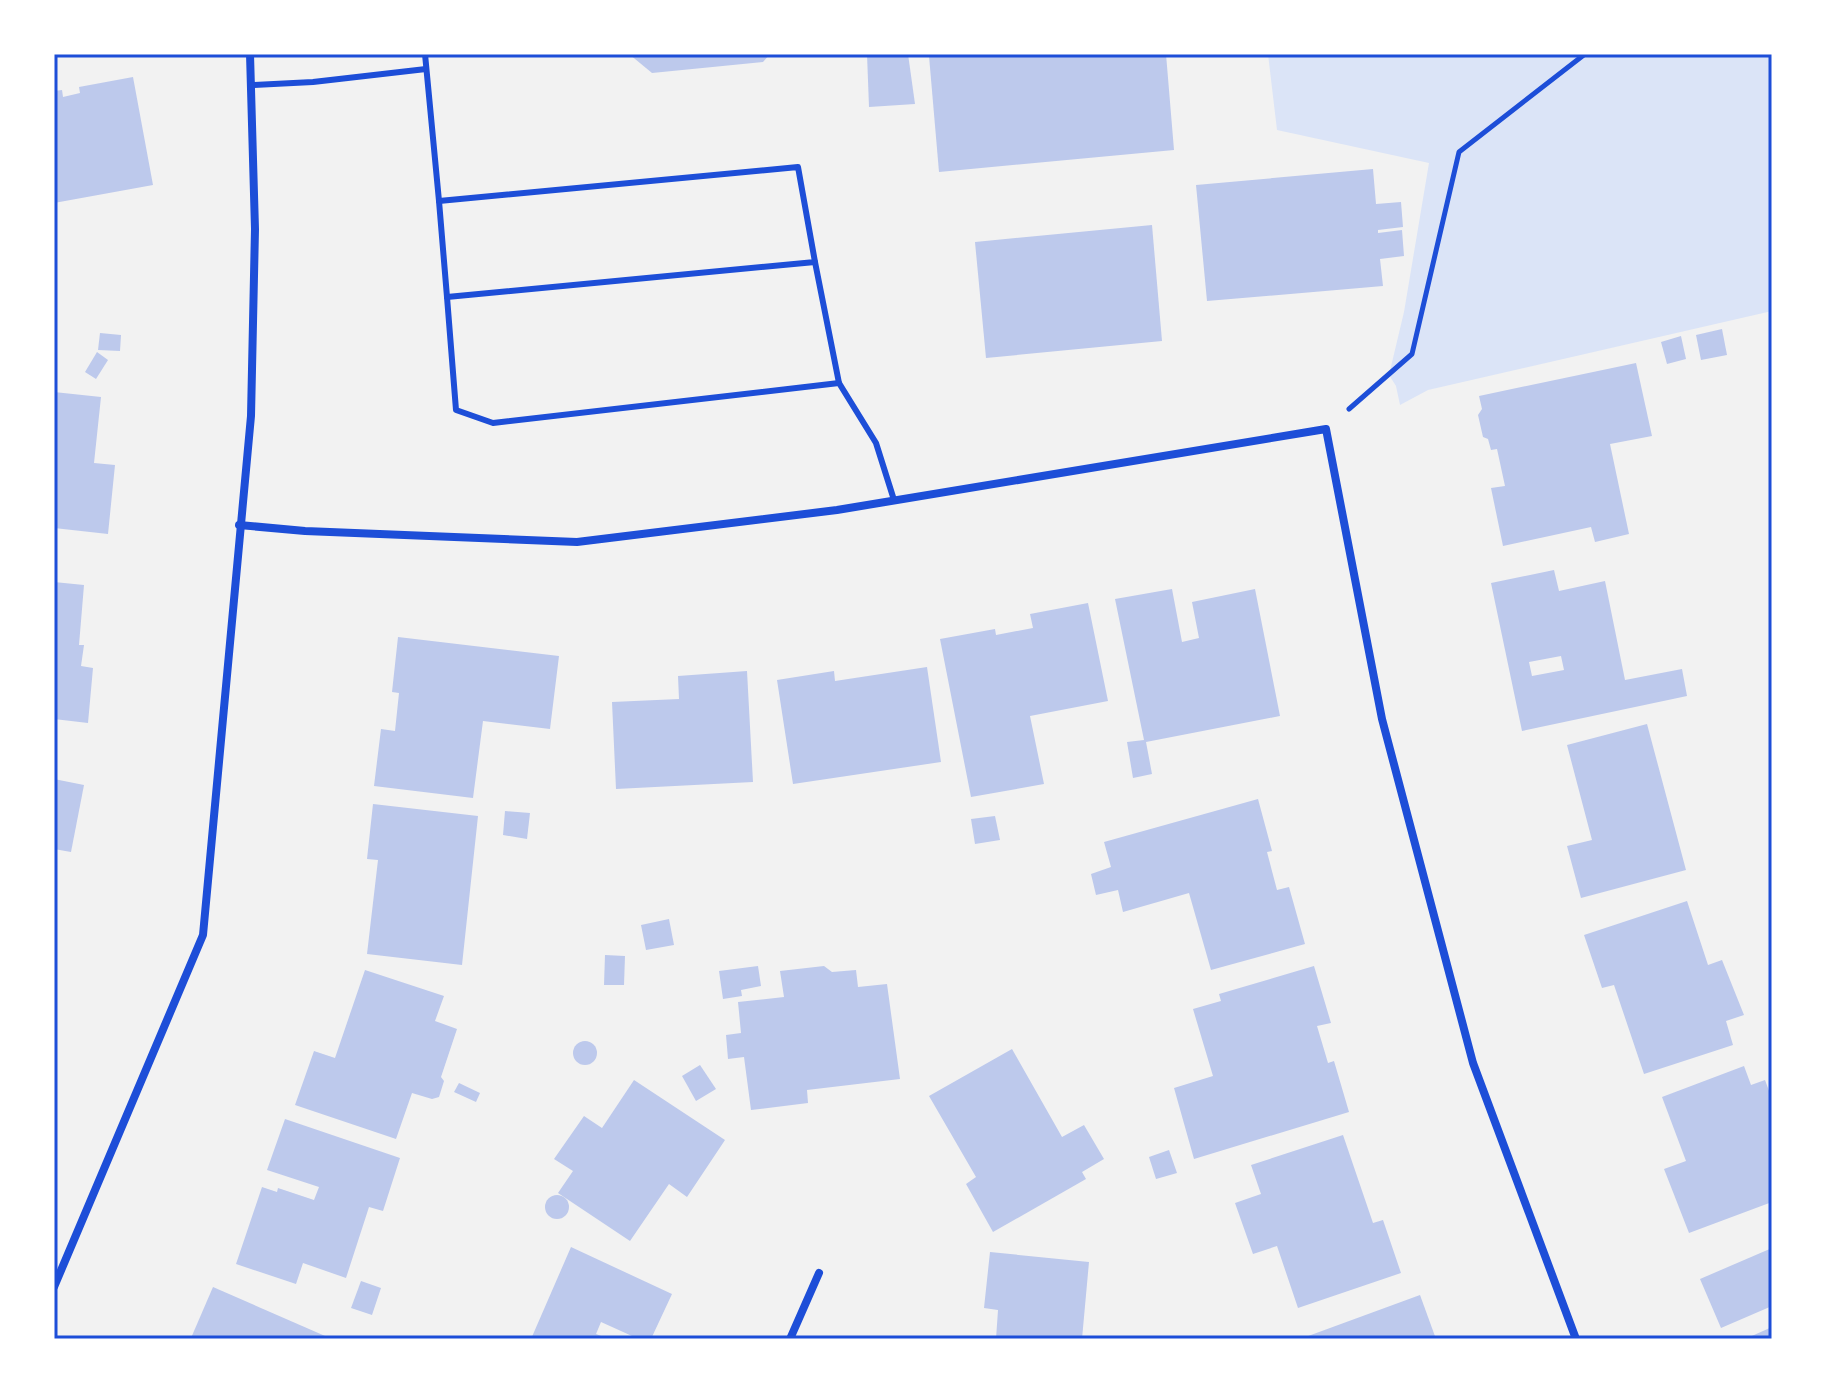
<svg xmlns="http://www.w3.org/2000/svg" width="1826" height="1393" viewBox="0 0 1826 1393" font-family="'Public Sans',sans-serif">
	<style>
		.green { fill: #dbe4f7 }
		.building { fill: #bdc9ec; fill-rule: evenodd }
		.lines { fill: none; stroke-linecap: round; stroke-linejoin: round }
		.path { stroke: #1d4ed8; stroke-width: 5 }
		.service { stroke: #1d4ed8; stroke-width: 6 }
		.minor { stroke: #1d4ed8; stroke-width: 8 }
		.neatline { fill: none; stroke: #1d4ed8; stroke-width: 3 }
	</style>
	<rect width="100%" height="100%" fill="#f2f2f2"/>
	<path class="green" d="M 1268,54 L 1772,54 L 1772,311 L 1428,390 L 1400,405 L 1396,386 L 1389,375 L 1404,312 L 1429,163 L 1277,130 Z"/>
	<g class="building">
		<path d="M 629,54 L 770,54 L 763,62 L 652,73 Z"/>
		<path d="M 867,54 L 908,54 L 915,104 L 869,107 Z"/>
		<path d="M 949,54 L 1166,54 L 1174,150 L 939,172 L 929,56 Z"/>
		<path d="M 133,77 L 153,185 L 54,203 L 54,91 L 62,90 L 63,97 L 80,93 L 79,87 Z"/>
		<path d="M 1373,169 L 1376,204 L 1401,202 L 1403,227 L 1378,230 L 1378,233 L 1402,230 L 1404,256 L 1380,259 L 1383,286 L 1207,301 L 1196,185 Z"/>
		<path d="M 1152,225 L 1162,341 L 986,358 L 975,242 Z"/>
		<path d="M 1722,329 L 1727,355 L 1701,360 L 1696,335 Z"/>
		<path d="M 100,333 L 121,335 L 120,351 L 98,350 Z"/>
		<path d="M 1681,336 L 1686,359 L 1667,364 L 1661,342 Z"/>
		<path d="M 97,352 L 108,360 L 96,379 L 85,372 Z"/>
		<path d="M 1636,363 L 1652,436 L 1610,444 L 1629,534 L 1595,542 L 1591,527 L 1503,546 L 1491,488 L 1505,486 L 1497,449 L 1491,450 L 1488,439 L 1483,437 L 1478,415 L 1482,409 L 1479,396 Z"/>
		<path d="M 54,392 L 101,397 L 94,463 L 115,465 L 108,534 L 54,528 Z"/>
		<path d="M 1554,570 L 1559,591 L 1605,581 L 1625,680 L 1682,669 L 1687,696 L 1522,731 L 1491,583 ZM 1561,656 L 1564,670 L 1532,676 L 1529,662 Z"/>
		<path d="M 54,582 L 84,585 L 79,645 L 84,645 L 81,666 L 93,668 L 88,723 L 54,719 Z"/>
		<path d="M 1172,589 L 1182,642 L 1199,638 L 1192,602 L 1255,589 L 1280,716 L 1146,742 L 1152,774 L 1133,778 L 1127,742 L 1144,740 L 1115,599 Z"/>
		<path d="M 1088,603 L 1108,701 L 1030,716 L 1044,784 L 971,797 L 940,639 L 995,629 L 996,635 L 1033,628 L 1030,614 Z"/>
		<path d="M 398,637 L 559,656 L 550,729 L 483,721 L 473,798 L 374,786 L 381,729 L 395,731 L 399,693 L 392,692 Z"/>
		<path d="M 927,667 L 941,762 L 793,784 L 777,680 L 834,671 L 835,681 Z"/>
		<path d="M 747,671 L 753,782 L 616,789 L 612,702 L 679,699 L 678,676 Z"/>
		<path d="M 1647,724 L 1686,870 L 1581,898 L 1567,846 L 1592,840 L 1567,745 Z"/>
		<path d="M 54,779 L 84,785 L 71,852 L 54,849 Z"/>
		<path d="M 1258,799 L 1272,851 L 1267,852 L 1277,890 L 1289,887 L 1305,944 L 1211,970 L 1189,893 L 1123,912 L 1118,890 L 1096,895 L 1091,874 L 1111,867 L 1104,842 Z"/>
		<path d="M 373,804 L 478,816 L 462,965 L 367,954 L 378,860 L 367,859 Z"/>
		<path d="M 505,811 L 530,813 L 527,839 L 503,835 Z"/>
		<path d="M 995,816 L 1000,840 L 975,844 L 971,819 Z"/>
		<path d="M 1687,901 L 1708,965 L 1722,960 L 1744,1015 L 1726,1021 L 1733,1045 L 1644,1074 L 1614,985 L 1602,988 L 1584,935 Z"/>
		<path d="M 669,919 L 674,945 L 646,950 L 641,925 Z"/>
		<path d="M 605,955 L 625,956 L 624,985 L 604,985 Z"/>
		<path d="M 758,966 L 761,986 L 741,990 L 742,996 L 723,999 L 719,971 Z"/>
		<path d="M 824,966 L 832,972 L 856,970 L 858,987 L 887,984 L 900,1079 L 807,1090 L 808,1103 L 751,1110 L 744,1057 L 728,1059 L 726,1035 L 741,1033 L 738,1002 L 784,997 L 780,971 Z"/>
		<path d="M 1314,966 L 1331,1023 L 1317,1026 L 1328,1063 L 1334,1061 L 1349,1112 L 1194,1159 L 1174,1088 L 1213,1076 L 1193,1009 L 1221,1001 L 1219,994 Z"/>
		<path d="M 365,970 L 444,996 L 435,1021 L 457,1029 L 441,1077 L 444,1081 L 439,1097 L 432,1099 L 412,1093 L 396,1139 L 295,1105 L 314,1051 L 335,1058 Z"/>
		<circle cx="585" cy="1053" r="12"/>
		<path d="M 1012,1049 L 1062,1137 L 1084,1125 L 1104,1159 L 1082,1172 L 1086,1179 L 993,1232 L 966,1184 L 976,1177 L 929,1096 Z"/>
		<path d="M 700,1065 L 716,1089 L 696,1101 L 682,1076 Z"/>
		<path d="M 1744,1066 L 1751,1085 L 1765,1080 L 1772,1099 L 1772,1134 L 1769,1136 L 1772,1144 L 1772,1202 L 1689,1233 L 1664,1169 L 1686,1161 L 1662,1097 Z"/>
		<path d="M 634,1080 L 725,1140 L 687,1197 L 669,1184 L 630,1241 L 558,1193 L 573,1171 L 554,1159 L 584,1116 L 602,1128 Z"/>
		<path d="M 459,1083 L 480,1093 L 476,1102 L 454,1092 Z"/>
		<path d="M 285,1119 L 400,1158 L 383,1211 L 369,1207 L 346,1278 L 303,1263 L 296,1284 L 236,1264 L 262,1187 L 277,1192 L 278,1188 L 314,1200 L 319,1187 L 267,1170 Z"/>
		<path d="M 1343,1135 L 1373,1223 L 1383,1220 L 1401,1273 L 1298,1308 L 1277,1246 L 1253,1254 L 1235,1203 L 1261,1194 L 1251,1165 Z"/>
		<path d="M 1169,1150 L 1177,1173 L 1156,1179 L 1149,1157 Z"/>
		<circle cx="557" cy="1207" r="12"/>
		<path d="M 571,1247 L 672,1294 L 651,1339 L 631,1339 L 632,1336 L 601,1322 L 596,1334 L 609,1339 L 531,1339 Z"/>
		<path d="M 1772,1248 L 1772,1306 L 1721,1328 L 1700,1279 Z"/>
		<path d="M 990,1252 L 1089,1262 L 1082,1339 L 996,1339 L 998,1310 L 984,1308 Z"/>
		<path d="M 361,1281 L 381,1288 L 372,1315 L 351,1308 Z"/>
		<path d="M 213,1287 L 332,1339 L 191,1338 Z"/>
		<path d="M 1420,1295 L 1436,1339 L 1300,1339 Z"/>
		<path d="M 1772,1327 L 1772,1339 L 1745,1339 Z"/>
	</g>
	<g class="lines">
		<path class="path" d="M 1349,409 L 1412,354 L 1459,152 L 1585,54"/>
		<g class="service">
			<path d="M 425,54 L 439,201 L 798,167 L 815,262 L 447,297 L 456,410 L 493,423 L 839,383 L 876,443 L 894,500"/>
			<path d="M 253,85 L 313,82 L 426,69"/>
			<path d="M 439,201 L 447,297"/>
			<path d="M 815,262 L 839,383"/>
		</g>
		<g class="minor">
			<path d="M 239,525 L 305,531 L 577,542 L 837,510 L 1326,429 L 1382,719 L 1473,1063 L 1576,1339"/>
			<path d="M 54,1287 L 203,935 L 251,416 L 255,229 L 250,54"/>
			<path d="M 790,1339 L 819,1273"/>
		</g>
	</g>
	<rect width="1826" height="1393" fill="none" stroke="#ffffff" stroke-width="112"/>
	<rect x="56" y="56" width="1714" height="1281" class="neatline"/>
</svg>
